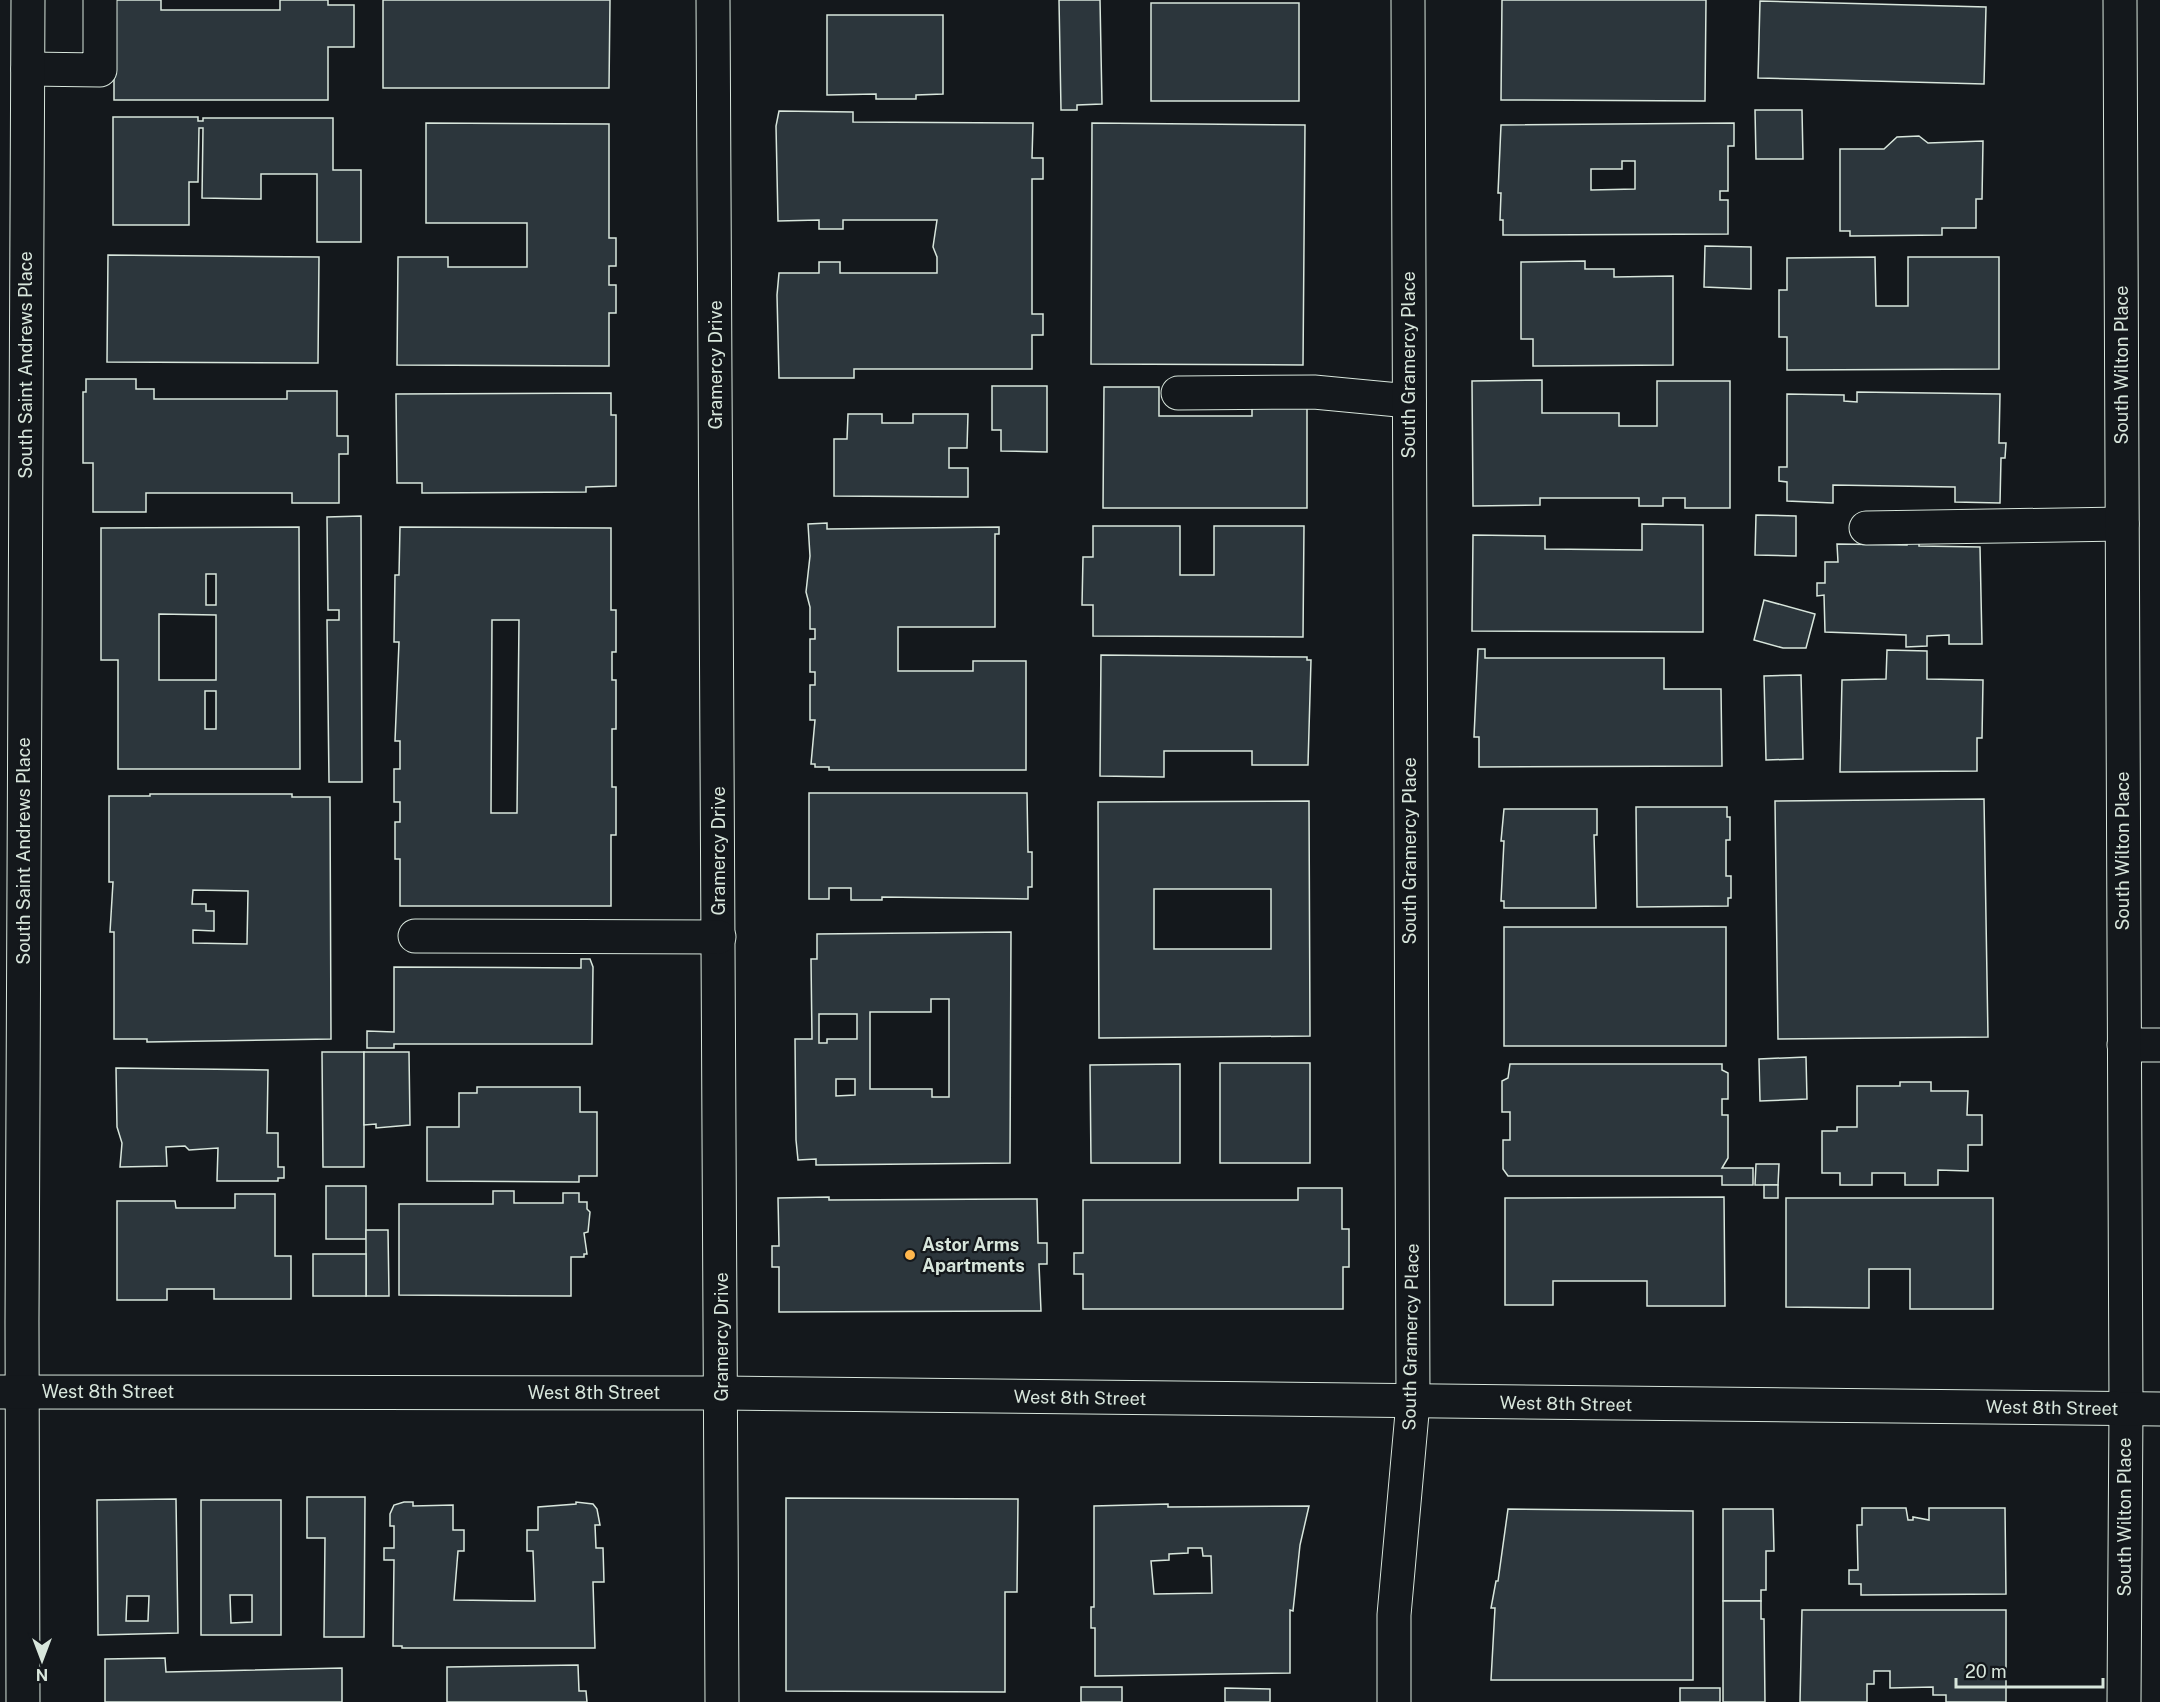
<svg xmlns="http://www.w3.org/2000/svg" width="2160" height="1702" viewBox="0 0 2160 1702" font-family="'Public Sans',sans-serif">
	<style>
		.building { fill: #2c363c; stroke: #d8e6dc; stroke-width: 1.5; fill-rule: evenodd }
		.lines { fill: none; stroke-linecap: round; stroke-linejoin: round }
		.minor-casing { stroke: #d8e6dc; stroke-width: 35 }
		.major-casing { stroke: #d8e6dc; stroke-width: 35 }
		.minor { stroke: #14181c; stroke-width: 33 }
		.major { stroke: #14181c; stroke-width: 33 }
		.poi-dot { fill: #ffb74d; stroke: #14181c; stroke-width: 2 }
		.labels { text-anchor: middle; stroke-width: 4.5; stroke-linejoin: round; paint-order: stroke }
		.street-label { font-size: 18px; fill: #d8e6dc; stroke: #14181c }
		.poi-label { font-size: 18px; font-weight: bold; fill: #d8e6dc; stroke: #14181c; text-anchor: start }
	</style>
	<rect width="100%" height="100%" fill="#14181c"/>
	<g class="building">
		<path d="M 114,0 L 161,0 L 161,10 L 280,10 L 280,0 L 328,0 L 328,5 L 354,5 L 354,47 L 328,47 L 328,100 L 114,100 Z"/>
		<path d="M 383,0 L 610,0 L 609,88 L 383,88 Z"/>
		<path d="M 1059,0 L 1100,0 L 1102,104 L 1077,105 L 1077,110 L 1061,110 Z"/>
		<path d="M 1502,0 L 1706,0 L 1705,101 L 1501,100 Z"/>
		<path d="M 1760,1 L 1986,7 L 1984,84 L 1758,78 Z"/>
		<rect x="1151" y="3" width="148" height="98"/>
		<path d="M 827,15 L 943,15 L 943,94 L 916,95 L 916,99 L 876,99 L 876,94 L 827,95 Z"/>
		<path d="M 1755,110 L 1802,110 L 1803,159 L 1756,159 Z"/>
		<path d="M 779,111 L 853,112 L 853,122 L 1033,123 L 1032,158 L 1043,158 L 1043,179 L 1032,179 L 1032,314 L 1043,314 L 1043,335 L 1032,335 L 1032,369 L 854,369 L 854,378 L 779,378 L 777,295 L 779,273 L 819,273 L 819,262 L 840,262 L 840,273 L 937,273 L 937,257 L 933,247 L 937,220 L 843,220 L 843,229 L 819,229 L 819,220 L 778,221 L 776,126 Z"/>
		<path d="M 113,117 L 198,117 L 198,121 L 203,121 L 203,118 L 333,118 L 333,170 L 361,170 L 361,242 L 317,242 L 317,174 L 261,174 L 261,199 L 202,198 L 203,128 L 199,128 L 198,182 L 189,182 L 189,225 L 113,225 Z"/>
		<path d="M 426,123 L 609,124 L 609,238 L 616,238 L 616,266 L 609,266 L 609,285 L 616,285 L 616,313 L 609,313 L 609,366 L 397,365 L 398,257 L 448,257 L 448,267 L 527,267 L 527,223 L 426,223 Z"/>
		<path d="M 1092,123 L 1305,125 L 1303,365 L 1091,364 Z"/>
		<path d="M 1734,123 L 1734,146 L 1728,146 L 1728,191 L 1720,191 L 1720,200 L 1728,200 L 1728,234 L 1503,235 L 1503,220 L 1500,220 L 1501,193 L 1498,193 L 1501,125 ZM 1622,161 L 1635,161 L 1635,189 L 1591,190 L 1591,169 L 1622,169 Z"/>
		<path d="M 1919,136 L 1928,143 L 1983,141 L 1982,199 L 1976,199 L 1976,228 L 1942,228 L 1942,235 L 1850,236 L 1850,231 L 1840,231 L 1840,149 L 1884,149 L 1897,137 Z"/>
		<path d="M 1705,246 L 1751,247 L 1751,289 L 1704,287 Z"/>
		<path d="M 108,255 L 319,257 L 318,363 L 107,362 Z"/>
		<path d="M 1875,257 L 1876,306 L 1908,306 L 1908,257 L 1999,257 L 1999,369 L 1787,370 L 1787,337 L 1779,337 L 1779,290 L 1787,290 L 1787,258 Z"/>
		<path d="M 1585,261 L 1585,269 L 1614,269 L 1614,277 L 1673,276 L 1673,365 L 1533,366 L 1533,339 L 1521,339 L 1521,262 Z"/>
		<path d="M 86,379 L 136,379 L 136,389 L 154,389 L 154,399 L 287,399 L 287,391 L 337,391 L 337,436 L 348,436 L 348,454 L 339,454 L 339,503 L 292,503 L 292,493 L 146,493 L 146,512 L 93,512 L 93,463 L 83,463 L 83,392 L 86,392 Z"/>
		<path d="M 1542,380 L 1542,413 L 1619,413 L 1619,426 L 1657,426 L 1657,381 L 1730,381 L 1730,508 L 1685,508 L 1685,498 L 1663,498 L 1663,506 L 1639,506 L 1639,498 L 1540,498 L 1540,505 L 1473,506 L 1472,381 Z"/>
		<path d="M 992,386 L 1047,386 L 1047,452 L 1001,451 L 1001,430 L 992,430 Z"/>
		<path d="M 1104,387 L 1159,387 L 1159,416 L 1252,416 L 1252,398 L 1307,398 L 1307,508 L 1103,508 Z"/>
		<path d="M 1857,392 L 2000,394 L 1999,443 L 2006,443 L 2005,458 L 2001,458 L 2000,503 L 1955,502 L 1955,487 L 1833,485 L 1833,503 L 1787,501 L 1787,482 L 1779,481 L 1779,467 L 1787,467 L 1787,394 L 1844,395 L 1844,401 L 1857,402 Z"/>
		<path d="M 611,393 L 611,415 L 616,415 L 616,486 L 586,487 L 586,492 L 422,493 L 422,483 L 397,483 L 396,394 Z"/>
		<path d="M 848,414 L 882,414 L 882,423 L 913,423 L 913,414 L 968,414 L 967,448 L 949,448 L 949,468 L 968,468 L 968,497 L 834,496 L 834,439 L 847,439 Z"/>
		<path d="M 1756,515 L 1796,516 L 1796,556 L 1755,555 Z"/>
		<path d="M 361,516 L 362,782 L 329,782 L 327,620 L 339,620 L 339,610 L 328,610 L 327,517 Z"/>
		<path d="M 827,523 L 827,529 L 999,527 L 999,534 L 995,534 L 995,627 L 898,627 L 898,671 L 973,671 L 973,661 L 1026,661 L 1026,770 L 829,770 L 829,767 L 815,767 L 815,764 L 811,764 L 815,720 L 810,720 L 810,685 L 815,685 L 815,672 L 810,672 L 810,639 L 815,639 L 815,629 L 810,629 L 810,607 L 806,592 L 810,556 L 808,524 Z"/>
		<path d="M 1642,524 L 1703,525 L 1703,632 L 1472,631 L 1473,535 L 1545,536 L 1545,549 L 1642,550 Z"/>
		<path d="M 1093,526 L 1180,526 L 1180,575 L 1214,575 L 1214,526 L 1304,526 L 1303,637 L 1093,636 L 1093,605 L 1082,605 L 1083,557 L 1093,557 Z"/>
		<path d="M 299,527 L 300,769 L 118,769 L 118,660 L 101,660 L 101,528 ZM 206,574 L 216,574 L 216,605 L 206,605 ZM 159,614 L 216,615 L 216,680 L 159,680 ZM 205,691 L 216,691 L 216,729 L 205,729 Z"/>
		<path d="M 400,527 L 611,528 L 611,610 L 616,610 L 616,652 L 612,652 L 612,680 L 616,680 L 616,729 L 612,729 L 612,787 L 616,787 L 616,835 L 611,835 L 611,906 L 400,906 L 400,859 L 395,859 L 395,822 L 400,822 L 400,802 L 394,802 L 394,769 L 400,769 L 400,741 L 395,741 L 399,642 L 394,642 L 395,575 L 399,575 ZM 492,620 L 519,620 L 517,813 L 491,813 Z"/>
		<path d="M 1907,540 L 1919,541 L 1919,546 L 1980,547 L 1982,644 L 1949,644 L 1949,635 L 1927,636 L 1927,646 L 1906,647 L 1906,635 L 1825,632 L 1824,595 L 1817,596 L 1817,583 L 1825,583 L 1825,562 L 1838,562 L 1837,544 L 1907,545 Z"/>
		<path d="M 1764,600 L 1815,614 L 1806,648 L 1783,648 L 1754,640 Z"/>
		<path d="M 1478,649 L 1485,649 L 1485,658 L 1664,658 L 1664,689 L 1721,689 L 1722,766 L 1479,767 L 1479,737 L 1474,737 Z"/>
		<path d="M 1887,650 L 1927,651 L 1927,679 L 1983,680 L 1982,738 L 1977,738 L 1977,771 L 1840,772 L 1842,680 L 1886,679 Z"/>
		<path d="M 1101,655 L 1307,657 L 1307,660 L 1311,660 L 1308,765 L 1252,765 L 1252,751 L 1164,751 L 1164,777 L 1100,776 Z"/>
		<path d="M 1801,675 L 1803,759 L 1766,760 L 1764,676 Z"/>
		<path d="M 809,793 L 1027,793 L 1028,852 L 1032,852 L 1032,887 L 1028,887 L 1028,899 L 882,897 L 882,900 L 851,900 L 851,888 L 829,888 L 829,899 L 809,899 Z"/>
		<path d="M 150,794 L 292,794 L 292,797 L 330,797 L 331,1039 L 147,1042 L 147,1039 L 114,1039 L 114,932 L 110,932 L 113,882 L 109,882 L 109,796 L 150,796 ZM 193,890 L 248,891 L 247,944 L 193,943 L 193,930 L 214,931 L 214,911 L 206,911 L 206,904 L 192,904 Z"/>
		<path d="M 1984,799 L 1988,1037 L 1778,1039 L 1775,801 Z"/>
		<path d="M 1309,801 L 1310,1036 L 1099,1038 L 1098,802 ZM 1154,889 L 1271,889 L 1271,949 L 1154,949 Z"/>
		<path d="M 1636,807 L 1727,807 L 1727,817 L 1730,817 L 1730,840 L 1726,840 L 1726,876 L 1731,876 L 1731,898 L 1728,898 L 1728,906 L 1637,907 Z"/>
		<path d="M 1504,809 L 1597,809 L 1597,835 L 1594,835 L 1596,908 L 1504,908 L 1504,901 L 1501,901 L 1504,841 L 1501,841 Z"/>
		<rect x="1504" y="927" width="222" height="119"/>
		<path d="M 1011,932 L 1010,1163 L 816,1165 L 816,1159 L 798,1160 L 796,1140 L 795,1039 L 812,1039 L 811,959 L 817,959 L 817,934 ZM 931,999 L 949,999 L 949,1097 L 932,1097 L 932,1089 L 870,1089 L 870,1012 L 931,1012 ZM 819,1014 L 857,1014 L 857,1039 L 827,1039 L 827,1043 L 819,1043 ZM 836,1079 L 855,1079 L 855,1095 L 836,1096 Z"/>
		<path d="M 581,959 L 590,959 L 593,967 L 592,1044 L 394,1044 L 394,1048 L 367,1048 L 367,1031 L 394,1032 L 394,967 L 581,968 Z"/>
		<path d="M 322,1052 L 364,1052 L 364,1167 L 323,1167 Z"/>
		<path d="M 364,1052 L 409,1052 L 410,1125 L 376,1128 L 376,1124 L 364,1125 Z"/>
		<path d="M 1806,1057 L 1807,1099 L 1760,1101 L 1759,1059 Z"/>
		<rect x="1220" y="1063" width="90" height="100"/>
		<path d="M 1180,1064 L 1180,1163 L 1091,1163 L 1090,1065 Z"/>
		<path d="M 1510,1064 L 1722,1064 L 1722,1070 L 1728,1073 L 1728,1099 L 1722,1099 L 1722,1115 L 1728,1115 L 1728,1158 L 1722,1168 L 1753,1168 L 1753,1185 L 1722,1185 L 1722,1176 L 1508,1176 L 1503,1169 L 1503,1140 L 1510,1140 L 1510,1112 L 1502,1112 L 1502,1081 L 1508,1078 Z"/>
		<path d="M 116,1068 L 268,1070 L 267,1133 L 278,1133 L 278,1167 L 284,1167 L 284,1178 L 278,1178 L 278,1181 L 217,1181 L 218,1148 L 189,1150 L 185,1146 L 166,1147 L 167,1166 L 120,1167 L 122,1143 L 117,1127 Z"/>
		<path d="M 1900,1082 L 1931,1082 L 1931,1091 L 1968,1091 L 1967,1115 L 1982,1115 L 1982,1145 L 1968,1145 L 1968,1171 L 1938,1170 L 1938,1185 L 1905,1185 L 1905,1173 L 1872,1173 L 1872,1185 L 1840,1185 L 1840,1173 L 1822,1173 L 1822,1131 L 1837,1131 L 1837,1127 L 1857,1127 L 1857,1086 L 1900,1086 Z"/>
		<path d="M 477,1087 L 580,1087 L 580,1112 L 597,1112 L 597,1176 L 579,1176 L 579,1182 L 427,1181 L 427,1127 L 459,1127 L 459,1093 L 477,1093 Z"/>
		<path d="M 1756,1164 L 1779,1164 L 1778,1185 L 1755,1185 Z"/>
		<rect x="1764" y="1185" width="14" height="13"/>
		<rect x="326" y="1186" width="40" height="53"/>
		<path d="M 1298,1188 L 1342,1188 L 1342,1229 L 1349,1229 L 1349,1267 L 1343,1267 L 1343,1309 L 1083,1309 L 1083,1274 L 1074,1274 L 1074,1253 L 1083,1253 L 1083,1200 L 1298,1200 Z"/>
		<path d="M 493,1191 L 514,1191 L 514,1203 L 563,1203 L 563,1193 L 579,1193 L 579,1202 L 587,1202 L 587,1209 L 590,1212 L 588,1232 L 584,1233 L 587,1254 L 584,1254 L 584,1257 L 571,1257 L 571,1296 L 399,1295 L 399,1204 L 493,1204 Z"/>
		<path d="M 235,1194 L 275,1194 L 275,1256 L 291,1256 L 291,1299 L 214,1299 L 214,1289 L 167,1289 L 167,1300 L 117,1300 L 117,1201 L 175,1201 L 176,1208 L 235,1208 Z"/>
		<path d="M 829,1197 L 829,1200 L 1037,1199 L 1038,1243 L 1047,1243 L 1047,1264 L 1039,1264 L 1041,1311 L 779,1312 L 779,1267 L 772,1267 L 772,1246 L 779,1246 L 778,1198 Z"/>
		<path d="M 1724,1197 L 1725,1306 L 1647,1306 L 1647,1281 L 1553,1281 L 1553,1305 L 1505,1305 L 1505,1198 Z"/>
		<path d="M 1786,1198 L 1993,1198 L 1993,1309 L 1910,1309 L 1910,1269 L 1869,1269 L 1869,1308 L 1786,1307 Z"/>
		<path d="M 366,1230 L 388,1230 L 389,1296 L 366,1296 Z"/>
		<rect x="313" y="1254" width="53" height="42"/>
		<path d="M 307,1497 L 365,1497 L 364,1637 L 324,1637 L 325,1538 L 307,1538 Z"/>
		<path d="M 786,1498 L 1018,1499 L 1017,1592 L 1005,1592 L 1005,1692 L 786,1691 Z"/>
		<path d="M 176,1499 L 178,1633 L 98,1635 L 97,1500 ZM 127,1596 L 149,1596 L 148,1621 L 126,1621 Z"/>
		<path d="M 201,1500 L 281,1500 L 281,1635 L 201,1635 ZM 230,1595 L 252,1595 L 252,1622 L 231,1623 Z"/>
		<path d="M 404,1502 L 413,1502 L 413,1506 L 453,1505 L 453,1530 L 464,1530 L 464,1551 L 458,1551 L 454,1600 L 535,1601 L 533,1551 L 527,1551 L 527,1530 L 538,1530 L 538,1507 L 576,1504 L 576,1502 L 593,1504 L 597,1509 L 600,1525 L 595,1525 L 596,1548 L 603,1548 L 604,1582 L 593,1582 L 595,1648 L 402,1648 L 402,1646 L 393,1646 L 394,1560 L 384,1560 L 384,1548 L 394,1548 L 394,1526 L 390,1526 L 390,1514 L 394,1505 Z"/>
		<path d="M 1168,1504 L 1168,1507 L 1309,1506 L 1300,1545 L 1293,1611 L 1290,1610 L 1290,1673 L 1095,1676 L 1095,1628 L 1091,1628 L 1091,1607 L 1094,1607 L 1094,1506 ZM 1188,1548 L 1202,1548 L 1203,1556 L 1211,1556 L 1212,1593 L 1154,1594 L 1151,1561 L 1169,1560 L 1169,1554 L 1188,1553 Z"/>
		<path d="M 1862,1508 L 1906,1508 L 1908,1520 L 1913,1520 L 1913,1517 L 1929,1520 L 1929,1508 L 2005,1508 L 2006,1594 L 1861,1595 L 1861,1584 L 1849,1584 L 1849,1570 L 1858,1570 L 1857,1525 L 1862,1525 Z"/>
		<path d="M 1508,1509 L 1693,1511 L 1693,1680 L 1491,1680 L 1495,1608 L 1491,1608 L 1496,1581 L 1498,1581 Z"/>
		<path d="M 1723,1509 L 1773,1509 L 1774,1551 L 1766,1551 L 1766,1590 L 1761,1590 L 1761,1601 L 1723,1601 Z"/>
		<path d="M 1723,1601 L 1761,1601 L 1761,1619 L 1764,1619 L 1765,1702 L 1723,1702 Z"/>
		<path d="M 1802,1610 L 2006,1610 L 2006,1702 L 1946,1702 L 1946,1695 L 1933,1695 L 1933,1687 L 1890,1688 L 1890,1671 L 1874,1671 L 1874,1684 L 1867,1684 L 1867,1702 L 1800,1702 Z"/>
		<path d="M 165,1658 L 166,1672 L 342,1668 L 342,1702 L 105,1702 L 105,1659 Z"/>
		<path d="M 578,1665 L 579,1691 L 586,1691 L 587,1702 L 447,1702 L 447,1667 Z"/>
		<rect x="1081" y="1687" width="41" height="15"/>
		<path d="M 1225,1688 L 1270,1689 L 1270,1702 L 1225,1702 Z"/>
		<rect x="1680" y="1688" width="40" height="14"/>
	</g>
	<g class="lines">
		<g class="minor-casing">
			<g id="minor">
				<path d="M 713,0 L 722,1702"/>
				<path d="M 28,69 L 100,70 L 100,0"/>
				<path d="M 1178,393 L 1314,392 L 1409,401"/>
				<path d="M 1866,528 L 2122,524"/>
				<path d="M 415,936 L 719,937"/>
				<path d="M 2124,1045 L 2160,1045"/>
				<path d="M 23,1702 L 22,1322 L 28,0"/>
				<path d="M 1394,1702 L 1394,1615 L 1413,1402 L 1408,0"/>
			</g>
		</g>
		<g class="major-casing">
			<g id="major">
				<path d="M 2120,0 L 2126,1409 L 2124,1702"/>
				<path d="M 0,1392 L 722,1393 L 2160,1409"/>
			</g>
		</g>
		<use href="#minor" class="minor"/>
		<use href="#major" class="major"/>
	</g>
	<circle class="poi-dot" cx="910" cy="1255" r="6"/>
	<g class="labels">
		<g class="street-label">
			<text transform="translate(26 365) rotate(-90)" y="6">South Saint Andrews Place</text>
			<text transform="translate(716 365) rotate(-90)" y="6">Gramercy Drive</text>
			<text transform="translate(1409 365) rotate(-90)" y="6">South Gramercy Place</text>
			<text transform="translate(2122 365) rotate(-90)" y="6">South Wilton Place</text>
			<text transform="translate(24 851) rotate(-90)" y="6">South Saint Andrews Place</text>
			<text transform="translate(719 851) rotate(-90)" y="6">Gramercy Drive</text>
			<text transform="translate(1410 851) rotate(-90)" y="6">South Gramercy Place</text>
			<text transform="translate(2123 851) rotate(-90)" y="6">South Wilton Place</text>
			<text transform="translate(722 1337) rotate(-90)" y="6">Gramercy Drive</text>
			<text transform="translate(1411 1337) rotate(-89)" y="6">South Gramercy Place</text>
			<text x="108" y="1398">West 8th Street</text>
			<text x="594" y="1399">West 8th Street</text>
			<text transform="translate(1080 1398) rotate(1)" y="6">West 8th Street</text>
			<text transform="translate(1566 1404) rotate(1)" y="6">West 8th Street</text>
			<text transform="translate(2052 1408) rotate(1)" y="6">West 8th Street</text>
			<text transform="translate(2125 1517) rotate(-90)" y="6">South Wilton Place</text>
		</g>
		<g class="poi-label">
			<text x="922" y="1251">Astor Arms<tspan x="922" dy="21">Apartments</tspan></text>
		</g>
	</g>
	<g transform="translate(42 1660) rotate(180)" stroke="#14181c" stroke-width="4.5" paint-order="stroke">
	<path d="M0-4.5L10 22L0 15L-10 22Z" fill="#d8e6dc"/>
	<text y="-9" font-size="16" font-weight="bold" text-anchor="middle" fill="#d8e6dc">N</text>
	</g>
	<path d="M1956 1678v9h147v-9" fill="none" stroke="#d8e6dc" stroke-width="3"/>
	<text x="1965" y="1678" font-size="18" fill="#d8e6dc" stroke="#14181c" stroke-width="4.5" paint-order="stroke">20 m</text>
</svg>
